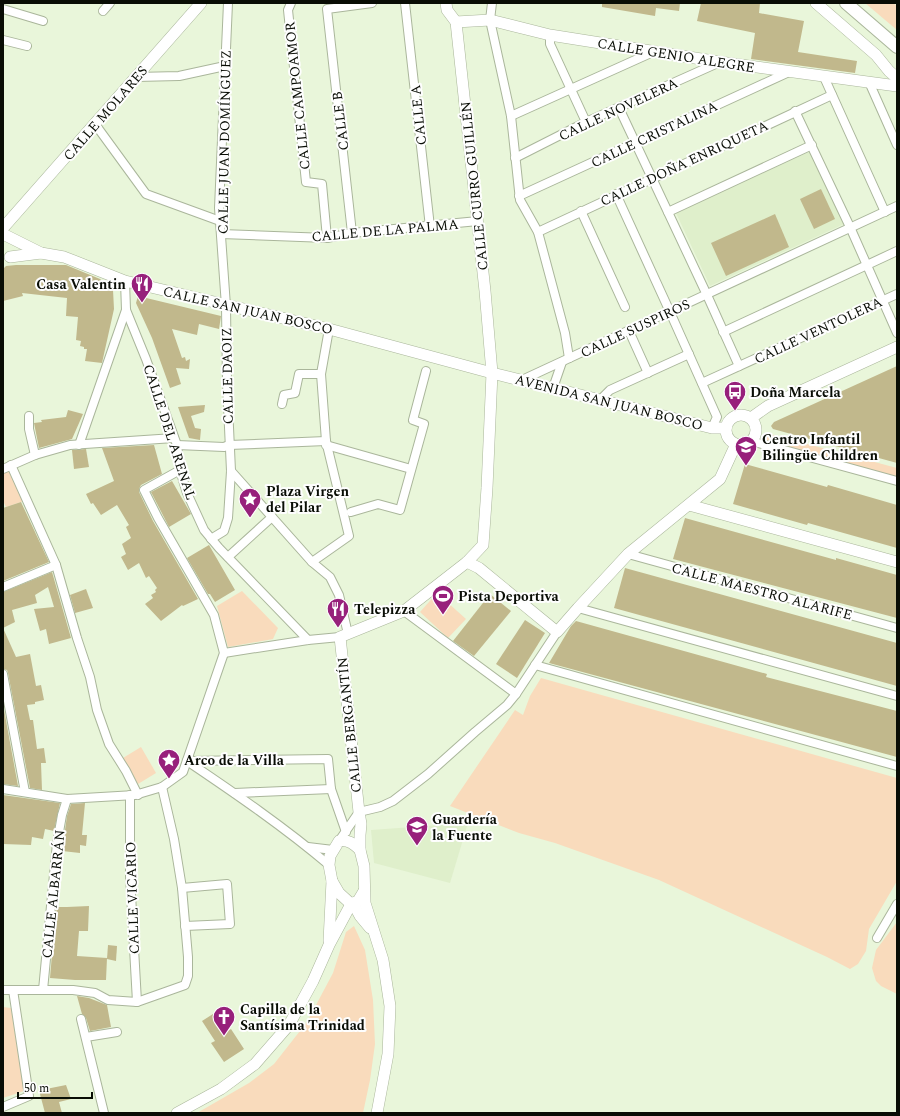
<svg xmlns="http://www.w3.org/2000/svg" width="900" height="1116" viewBox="0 0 900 1116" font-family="Spectral,serif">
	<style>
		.built { fill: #dfefcb }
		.green { fill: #f9dbbc }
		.building { fill: #c1b88c }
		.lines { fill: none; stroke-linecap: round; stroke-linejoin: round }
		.street-casing { stroke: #aab69b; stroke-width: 10 }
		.secondary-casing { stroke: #aab69b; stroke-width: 12 }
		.primary-casing { stroke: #aab69b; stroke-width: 14 }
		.street { stroke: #fff; stroke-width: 8 }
		.secondary { stroke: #fff; stroke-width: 11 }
		.primary { stroke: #fff; stroke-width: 12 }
		.labels { text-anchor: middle; stroke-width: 4; stroke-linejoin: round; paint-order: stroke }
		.street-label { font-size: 14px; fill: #090d05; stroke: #fefefe }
		.poi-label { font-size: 14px; font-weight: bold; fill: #090d05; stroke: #fefefe; text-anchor: start }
	</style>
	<rect width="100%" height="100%" fill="#e9f6da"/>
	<g class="built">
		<path d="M 811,151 L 844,224 L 710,286 L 676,213 Z"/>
		<path d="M 468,823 L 450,883 L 374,863 L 371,830 Z"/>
	</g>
	<g class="green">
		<path d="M 865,3 L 893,3 L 897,6 L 897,30 Z"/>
		<path d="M 766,433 L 897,468 L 897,477 L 764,440 Z"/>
		<path d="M 10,469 L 24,501 L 6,507 L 3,501 L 3,473 Z"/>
		<path d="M 242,591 L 278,628 L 273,639 L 228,647 L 217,606 Z"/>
		<path d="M 437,593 L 466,619 L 448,638 L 420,612 Z"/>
		<path d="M 541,678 L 897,778 L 897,881 L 869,929 L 866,951 L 858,964 L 850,969 L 827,957 L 659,880 L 555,843 L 519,833 L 450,806 L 515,710 L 523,715 L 530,696 Z"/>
		<path d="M 141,747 L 156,773 L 138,784 L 123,758 Z"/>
		<path d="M 897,922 L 897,994 L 881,986 L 876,981 L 872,968 L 876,950 Z"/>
		<path d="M 354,926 L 365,950 L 373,1000 L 375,1044 L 370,1080 L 363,1113 L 197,1113 L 249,1083 L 274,1064 L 307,1022 L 333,973 L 346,932 Z"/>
		<path d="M 3,1007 L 11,1008 L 24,1091 L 3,1098 Z"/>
	</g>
	<g class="building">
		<path d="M 602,3 L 680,3 L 679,11 L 656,8 L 655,16 L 602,7 Z"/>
		<path d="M 701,3 L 760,3 L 759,13 L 804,21 L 798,52 L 857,61 L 855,73 L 751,59 L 755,33 L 697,21 Z"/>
		<path d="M 821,189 L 835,219 L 814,229 L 800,199 Z"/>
		<path d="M 775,214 L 789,247 L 726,276 L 711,243 Z"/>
		<path d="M 16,265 L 66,265 L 100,279 L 113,290 L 114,309 L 102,363 L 85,361 L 87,349 L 84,349 L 84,347 L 80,346 L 81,341 L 76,340 L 78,317 L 66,316 L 67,298 L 22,293 L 23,296 L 3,301 L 3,269 L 6,266 Z"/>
		<path d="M 138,296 L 221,316 L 219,329 L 199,324 L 197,335 L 172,329 L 182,358 L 185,357 L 186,361 L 190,359 L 189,369 L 176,368 L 181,384 L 170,388 L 152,338 L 136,303 Z"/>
		<path d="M 897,366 L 897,463 L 773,429 L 771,426 L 774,422 Z"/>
		<path d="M 205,405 L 204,412 L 191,416 L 195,428 L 201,429 L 200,440 L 189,438 L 178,407 Z"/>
		<path d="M 68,410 L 83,414 L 72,439 L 39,448 L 34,423 L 42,422 L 41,420 L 66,417 Z"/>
		<path d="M 154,445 L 162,474 L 141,485 L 139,489 L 139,492 L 153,521 L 198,599 L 183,606 L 182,605 L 161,621 L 145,604 L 153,598 L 151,595 L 156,592 L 155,590 L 157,588 L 149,576 L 146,578 L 139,563 L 128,570 L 121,557 L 126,554 L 122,544 L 131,538 L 126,527 L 129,525 L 117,505 L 101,515 L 93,503 L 91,504 L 86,494 L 114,481 L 102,448 Z"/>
		<path d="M 86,449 L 89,467 L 74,469 L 72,450 Z"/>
		<path d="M 745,464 L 827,487 L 828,485 L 897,505 L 897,548 L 808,523 L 807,525 L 733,504 Z"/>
		<path d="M 172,481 L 191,514 L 169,527 L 151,492 Z"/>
		<path d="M 21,502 L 49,562 L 3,581 L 3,508 Z"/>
		<path d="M 685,518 L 836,560 L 836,558 L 897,575 L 897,618 L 673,559 Z"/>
		<path d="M 209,545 L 235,590 L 215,602 L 210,594 L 208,594 L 187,558 Z"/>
		<path d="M 625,568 L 897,643 L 897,686 L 614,608 Z"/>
		<path d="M 52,572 L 71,638 L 49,644 L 46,629 L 40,631 L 34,609 L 54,607 L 48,587 L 35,595 L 37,603 L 12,610 L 15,622 L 3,628 L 16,657 L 30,654 L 36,686 L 41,685 L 44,700 L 35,702 L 35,704 L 27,705 L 30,720 L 33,720 L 37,749 L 44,748 L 45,756 L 46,763 L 41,763 L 42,790 L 30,788 L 8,673 L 7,670 L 3,669 L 3,592 Z"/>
		<path d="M 86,589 L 93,608 L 75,613 L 70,595 Z"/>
		<path d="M 490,594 L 511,611 L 474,656 L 453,641 Z"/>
		<path d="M 525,620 L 545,633 L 517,678 L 496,664 Z"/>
		<path d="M 576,621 L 767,674 L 766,677 L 897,711 L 897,757 L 549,663 L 571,626 Z"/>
		<path d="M 3,704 L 18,786 L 3,784 Z"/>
		<path d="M 3,795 L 60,803 L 54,831 L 45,829 L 43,839 L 32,837 L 31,845 L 3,844 Z"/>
		<path d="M 85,803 L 82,835 L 87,835 L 86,846 L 80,845 L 80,853 L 62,851 L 67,816 L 71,804 Z"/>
		<path d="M 89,906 L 88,931 L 79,931 L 77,956 L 107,958 L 106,980 L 75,980 L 50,978 L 56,907 L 67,907 Z"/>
		<path d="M 108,945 L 117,946 L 116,961 L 107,959 Z"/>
		<path d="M 77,996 L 89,998 L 107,1005 L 111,1027 L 90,1031 L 86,1018 L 82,1014 Z"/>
		<path d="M 213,1014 L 226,1032 L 231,1029 L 244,1049 L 224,1062 L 211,1043 L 215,1041 L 202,1021 Z"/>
		<path d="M 66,1085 L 71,1099 L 59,1102 L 62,1113 L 45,1113 L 40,1094 L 41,1090 Z"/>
	</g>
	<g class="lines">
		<g class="street-casing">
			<g id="street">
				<path d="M 291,3 L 288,10 L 306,182 L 322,184 L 327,238"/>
				<path d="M 405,3 L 430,227"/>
				<path d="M 492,3 L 490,20 L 511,116 L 520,200 L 538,232 L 565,333 L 569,358"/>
				<path d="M 3,9 L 43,21"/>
				<path d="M 103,11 L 110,3"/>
				<path d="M 550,35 L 550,44 L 586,122"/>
				<path d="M 3,40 L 27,46"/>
				<path d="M 136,77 L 179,76 L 225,66"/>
				<path d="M 824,77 L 885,212"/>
				<path d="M 869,82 L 897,145"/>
				<path d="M 619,108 L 707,295 L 739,366"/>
				<path d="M 795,111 L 850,227 L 897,333"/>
				<path d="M 511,116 L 653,52"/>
				<path d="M 95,124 L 146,194 L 220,221"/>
				<path d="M 515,158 L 586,122 L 720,62"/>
				<path d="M 616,194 L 670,312 L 717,417 L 712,428"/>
				<path d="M 519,196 L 789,72"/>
				<path d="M 581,211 L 625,307"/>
				<path d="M 668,212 L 812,145"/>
				<path d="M 538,232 L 832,95"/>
				<path d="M 352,233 L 327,9 L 372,3"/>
				<path d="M 221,234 L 327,238 L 352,233 L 478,221"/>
				<path d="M 125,281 L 126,310 L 146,359 L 177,445 L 180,470 L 187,493 L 204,530 L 219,548 L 308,640"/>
				<path d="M 629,331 L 648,373"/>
				<path d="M 723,332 L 897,251"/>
				<path d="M 522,380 L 897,206"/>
				<path d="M 702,383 L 897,294"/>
				<path d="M 553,388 L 562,362"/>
				<path d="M 600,400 L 610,390 L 689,354"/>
				<path d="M 282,404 L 284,395 L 295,393 L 299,374 L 321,374"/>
				<path d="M 29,416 L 29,429 L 35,455"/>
				<path d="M 751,441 L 897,481"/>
				<path d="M 79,445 L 126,310"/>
				<path d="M 177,445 L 224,447 L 229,445 L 326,441"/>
				<path d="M 326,445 L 411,469"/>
				<path d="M 11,465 L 56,565 L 77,638 L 90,677 L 97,710 L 109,744 L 126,771 L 138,795"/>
				<path d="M 3,469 L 35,455 L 70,445 L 174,438"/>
				<path d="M 231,471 L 312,562 L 330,577 L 339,595 L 348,634"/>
				<path d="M 351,512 L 378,504 L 400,510 L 424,424 L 413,420 L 426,371"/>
				<path d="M 211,539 L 224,531 L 228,518 L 231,471 L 227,384 L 226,306 L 219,208 L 228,3"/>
				<path d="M 628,554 L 897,628"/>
				<path d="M 228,557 L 272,517"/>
				<path d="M 312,562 L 349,536 L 326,441 L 321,374 L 329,329"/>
				<path d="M 3,587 L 56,565"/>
				<path d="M 578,608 L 897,696"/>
				<path d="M 404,611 L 516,694"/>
				<path d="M 224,653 L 308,640 L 340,637"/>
				<path d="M 535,665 L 897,766"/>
				<path d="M 3,674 L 25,792"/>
				<path d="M 187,761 L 328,759 L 331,789 L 346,832"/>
				<path d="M 187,761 C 236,794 284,827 329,865"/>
				<path d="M 3,789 L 67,799 L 135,795 L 162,787 L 183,772 L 224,653 L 214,615 L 158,518 L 144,490 L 180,470"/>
				<path d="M 235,793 L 331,789"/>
				<path d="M 130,795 L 130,876 L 137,1002"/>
				<path d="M 339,841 L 359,812 L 380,807 L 393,801 L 428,774 L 475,732 L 507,705 L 516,694 L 557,632"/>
				<path d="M 308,847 L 333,850"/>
				<path d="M 182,888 L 227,884 L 230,924 L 185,926"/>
				<path d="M 877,938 L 897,904"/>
				<path d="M 3,990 L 73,990 L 95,993 L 108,1000 L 137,1002 L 185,985 L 188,976 L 188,957 L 182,888 L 174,839 L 162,787"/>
				<path d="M 43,990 L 57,843 L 62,815 L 67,799"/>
				<path d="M 81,1019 L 104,1113"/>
				<path d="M 86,1037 L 117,1032"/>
				<path d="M 3,1107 L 29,1096 L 13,990"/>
			</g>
		</g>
		<g class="secondary-casing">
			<g id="secondary">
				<path d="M 816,3 L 876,55 L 889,71 L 897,78"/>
				<path d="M 456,22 L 490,20 L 550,35 L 720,62 L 897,86"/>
				<path d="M 3,228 L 201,3"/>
				<path d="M 3,234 L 41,253 L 64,257 L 125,281 L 329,329 L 492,373 L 712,428 L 726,428"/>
				<path d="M 10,257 L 41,253"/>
				<circle cx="741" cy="430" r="15"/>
				<path d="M 751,418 L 768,406 L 897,347"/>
				<path d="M 689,505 L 897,562"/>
				<path d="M 467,562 L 479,568 L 557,632 L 578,608 L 628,554 L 720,479 L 736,444"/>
				<path d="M 332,881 L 339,893 L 351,904"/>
				<path d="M 353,903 L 360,916 L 370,928"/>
				<path d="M 329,941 L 332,881 L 329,865 L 330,856 L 339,841 C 349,840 353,843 360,850"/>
				<path d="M 177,1113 L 221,1089 L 255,1064 L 289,1025 L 313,981 L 329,945 L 351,904 L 358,901 L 364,891"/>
				<path d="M 377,1113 L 388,1054 L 390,1006 L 383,960 L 365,903 L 364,866 L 360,850 L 360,835 L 361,824 L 359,812 L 340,637 L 404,611 L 467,562 L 483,545 L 487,488 L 492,373 L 485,291 L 456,22 L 447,10 L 446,3"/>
			</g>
		</g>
		<g class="primary-casing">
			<path id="primary" d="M 846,3 L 897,47"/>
		</g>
		<use href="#street" class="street"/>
		<use href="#secondary" class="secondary"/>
		<use href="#primary" class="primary"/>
	</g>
	<defs>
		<g id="restaurant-pin" transform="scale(1.15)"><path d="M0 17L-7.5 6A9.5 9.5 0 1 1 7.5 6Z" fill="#97207b" stroke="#fefefe"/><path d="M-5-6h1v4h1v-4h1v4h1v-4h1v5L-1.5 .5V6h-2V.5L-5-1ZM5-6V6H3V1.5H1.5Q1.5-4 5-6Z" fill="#fff"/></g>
		<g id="bus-pin" transform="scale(1.15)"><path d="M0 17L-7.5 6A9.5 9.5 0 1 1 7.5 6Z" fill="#97207b" stroke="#fefefe"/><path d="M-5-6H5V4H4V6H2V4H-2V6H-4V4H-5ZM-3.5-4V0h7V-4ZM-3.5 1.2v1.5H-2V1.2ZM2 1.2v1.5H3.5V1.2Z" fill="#fff"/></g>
		<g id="school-pin" transform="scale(1.15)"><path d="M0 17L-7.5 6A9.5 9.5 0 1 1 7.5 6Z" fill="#97207b" stroke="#fefefe"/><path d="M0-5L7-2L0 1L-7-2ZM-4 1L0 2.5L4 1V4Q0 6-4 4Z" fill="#fff"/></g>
		<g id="sight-pin" transform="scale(1.15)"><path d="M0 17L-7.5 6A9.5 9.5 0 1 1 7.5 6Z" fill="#97207b" stroke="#fefefe"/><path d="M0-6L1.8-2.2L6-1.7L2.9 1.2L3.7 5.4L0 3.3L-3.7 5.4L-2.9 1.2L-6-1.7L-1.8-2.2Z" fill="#fff"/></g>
		<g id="stadium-pin" transform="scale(1.15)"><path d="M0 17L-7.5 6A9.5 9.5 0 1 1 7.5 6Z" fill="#97207b" stroke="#fefefe"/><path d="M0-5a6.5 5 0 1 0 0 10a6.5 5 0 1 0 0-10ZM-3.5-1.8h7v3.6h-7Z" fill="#fff"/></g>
		<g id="church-pin" transform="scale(1.15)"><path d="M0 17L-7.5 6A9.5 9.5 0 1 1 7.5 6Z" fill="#97207b" stroke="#fefefe"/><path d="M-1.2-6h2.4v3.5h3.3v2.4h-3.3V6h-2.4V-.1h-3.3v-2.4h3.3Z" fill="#fff"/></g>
	</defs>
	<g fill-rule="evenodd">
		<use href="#restaurant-pin" x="142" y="284"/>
		<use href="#bus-pin" x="735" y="392"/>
		<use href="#school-pin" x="746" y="447"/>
		<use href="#sight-pin" x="250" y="499"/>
		<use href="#stadium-pin" x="443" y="596"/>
		<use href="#restaurant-pin" x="338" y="609"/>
		<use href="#sight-pin" x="169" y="760"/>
		<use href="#school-pin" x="417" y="827"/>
		<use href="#church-pin" x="224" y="1017"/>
	</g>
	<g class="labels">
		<g class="street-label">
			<text transform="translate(676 55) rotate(9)" y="5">CALLE GENIO ALEGRE</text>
			<text transform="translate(297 96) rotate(-96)" y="5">CALLE CAMPOAMOR</text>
			<text transform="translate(618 109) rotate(-25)" y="5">CALLE NOVELERA</text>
			<text transform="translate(105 113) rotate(-49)" y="5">CALLE MOLARES</text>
			<text transform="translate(418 115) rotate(-96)" y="5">CALLE A</text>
			<text transform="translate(340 121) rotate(-97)" y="5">CALLE B</text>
			<text transform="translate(654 134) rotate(-25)" y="5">CALLE CRISTALINA</text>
			<text transform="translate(224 142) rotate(-89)" y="5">CALLE JUAN DOMÍNGUEZ</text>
			<text transform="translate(684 163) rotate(-25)" y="5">CALLE DOÑA ENRIQUETA</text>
			<text transform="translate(474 186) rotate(-96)" y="5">CALLE CURRO GUILLÉN</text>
			<text transform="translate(385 230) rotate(-5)" y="5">CALLE DE LA PALMA</text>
			<text transform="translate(248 310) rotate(13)" y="5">CALLE SAN JUAN BOSCO</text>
			<text transform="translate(635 328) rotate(-25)" y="5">CALLE SUSPIROS</text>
			<text transform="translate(818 330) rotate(-25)" y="5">CALLE VENTOLERA</text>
			<text transform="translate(227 376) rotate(-91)" y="5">CALLE DAOIZ</text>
			<text transform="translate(609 402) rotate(14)" y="5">AVENIDA SAN JUAN BOSCO</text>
			<text transform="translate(170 432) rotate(72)" y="5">CALLE DEL ARENAL</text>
			<text transform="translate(762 591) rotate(15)" y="5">CALLE MAESTRO ALARIFE</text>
			<text transform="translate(349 725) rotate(-96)" y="5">CALLE BERGANTÍN</text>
			<text transform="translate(53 894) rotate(-84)" y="5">CALLE ALBARRÁN</text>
			<text transform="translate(132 898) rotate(-92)" y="5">CALLE VICARIO</text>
		</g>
		<g class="poi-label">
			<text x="126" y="289" text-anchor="end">Casa Valentin</text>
			<text x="750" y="397">Doña Marcela</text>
			<text x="762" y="444">Centro Infantil<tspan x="762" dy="16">Bilingüe Children</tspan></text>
			<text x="266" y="496">Plaza Virgen<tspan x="266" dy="16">del Pilar</tspan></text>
			<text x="458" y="601">Pista Deportiva</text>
			<text x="354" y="614">Telepizza</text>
			<text x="184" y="765">Arco de la Villa</text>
			<text x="432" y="824">Guardería<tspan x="432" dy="16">la Fuente</tspan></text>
			<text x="240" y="1014">Capilla de la<tspan x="240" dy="16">Santísima Trinidad</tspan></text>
		</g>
	</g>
	<rect width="900" height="1116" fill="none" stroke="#090d05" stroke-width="8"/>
	<path d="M18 1092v6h74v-6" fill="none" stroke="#090d05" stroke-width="2"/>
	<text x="24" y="1092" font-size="12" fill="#090d05" stroke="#fefefe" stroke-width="3" paint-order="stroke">50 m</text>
</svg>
